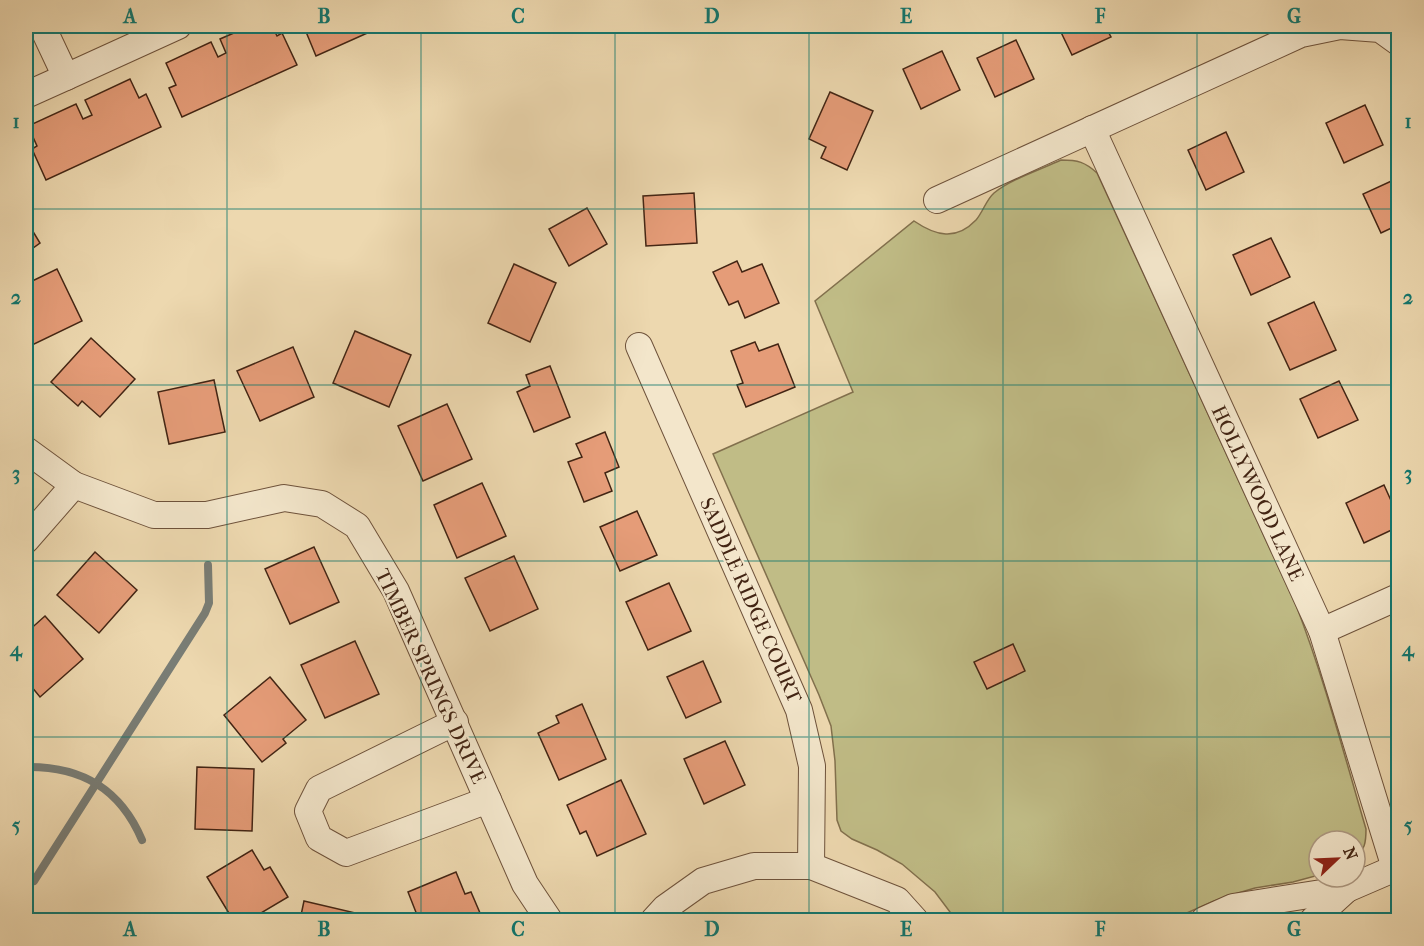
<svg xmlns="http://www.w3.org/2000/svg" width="1424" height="946" viewBox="0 0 1424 946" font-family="'IM FELL French Canon',serif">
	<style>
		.green { fill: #c0bc86; stroke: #82704d; stroke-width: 1.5 }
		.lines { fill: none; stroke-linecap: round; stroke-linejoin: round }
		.stream { stroke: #797d75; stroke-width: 8 }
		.building { fill: #e59c78; stroke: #432514; stroke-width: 1.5 }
		.street-casing { stroke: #6e523b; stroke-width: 28 }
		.street { stroke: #f3e6cb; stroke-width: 26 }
		.grid { fill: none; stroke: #0f766e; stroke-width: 1.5; stroke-opacity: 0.55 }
		.labels { text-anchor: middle; stroke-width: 4.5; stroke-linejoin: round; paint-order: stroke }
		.street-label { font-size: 20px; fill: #432514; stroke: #f3e6cb }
		.neatline { fill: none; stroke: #0f766e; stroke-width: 2 }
		.grid-label { font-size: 20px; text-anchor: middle; font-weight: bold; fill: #0f766e }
	</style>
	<rect width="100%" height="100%" fill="#edd8af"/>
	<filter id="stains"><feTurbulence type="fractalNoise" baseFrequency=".00333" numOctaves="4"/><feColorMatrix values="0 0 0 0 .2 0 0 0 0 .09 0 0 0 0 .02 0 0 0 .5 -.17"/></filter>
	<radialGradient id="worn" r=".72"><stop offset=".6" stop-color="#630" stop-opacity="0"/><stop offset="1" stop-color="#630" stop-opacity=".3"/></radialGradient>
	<path class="green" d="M 1061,160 C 1078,160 1085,162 1097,173 L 1296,605 C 1324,678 1344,754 1366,829 C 1366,842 1365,850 1355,858 L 1355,841 L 1319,841 L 1319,875 L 1293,882 L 1255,888 L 1238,893 L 1214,901 L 1171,920 L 956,920 L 935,892 L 902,864 L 877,850 L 852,839 L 841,831 L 837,820 L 835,761 L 831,726 L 819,695 L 713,454 L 853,392 L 815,301 L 914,221 C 936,236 956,241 976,220 C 983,212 986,200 994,193 C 1009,180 1042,169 1061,160 Z"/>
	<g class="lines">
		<g class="stream">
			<path d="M 26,767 C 81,766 120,788 142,840"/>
			<path d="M 34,881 L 205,613 L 209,603 L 208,565"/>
		</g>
	</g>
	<g class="building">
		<path d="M 250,26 L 272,26 L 277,36 L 282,33 L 297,65 L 182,117 L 169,88 L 176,85 L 166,63 L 211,42 L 218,57 L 226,53 L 220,39 Z"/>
		<path d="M 307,26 L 383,26 L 316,56 L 304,27 Z"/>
		<path d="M 1058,26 L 1105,26 L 1111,37 L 1072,55 Z"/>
		<path d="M 1016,40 L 1034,79 L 995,97 L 977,58 Z"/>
		<path d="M 942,51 L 960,90 L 921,109 L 903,69 Z"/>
		<path d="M 130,79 L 139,98 L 146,94 L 161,127 L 46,180 L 32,149 L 37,146 L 28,126 L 76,104 L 83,119 L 92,115 L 85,100 Z"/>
		<path d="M 830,92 L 873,111 L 847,170 L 821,158 L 826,147 L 809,139 Z"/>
		<path d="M 1365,105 L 1383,145 L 1344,163 L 1326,123 Z"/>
		<path d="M 1226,132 L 1244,172 L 1206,190 L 1188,150 Z"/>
		<path d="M 1398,178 L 1398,225 L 1381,233 L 1363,194 Z"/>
		<path d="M 694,193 L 697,243 L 646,246 L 643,196 Z"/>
		<path d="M 587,208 L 607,244 L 569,266 L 549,229 Z"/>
		<path d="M 26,220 L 40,243 L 26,253 Z"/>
		<path d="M 1271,238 L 1290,277 L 1251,295 L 1233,255 Z"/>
		<path d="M 737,261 L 742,272 L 762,264 L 779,303 L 745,318 L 738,301 L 729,305 L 713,272 Z"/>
		<path d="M 514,264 L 556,283 L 530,342 L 488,323 Z"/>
		<path d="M 57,269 L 82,321 L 30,346 L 26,337 L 26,284 Z"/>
		<path d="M 1314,302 L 1336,350 L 1290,370 L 1268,323 Z"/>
		<path d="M 355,331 L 411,355 L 389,407 L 333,383 Z"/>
		<path d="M 91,338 L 135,379 L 100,417 L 82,401 L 78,406 L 51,382 Z"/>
		<path d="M 755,342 L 759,351 L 778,344 L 795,387 L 746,407 L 737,385 L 743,383 L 731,351 Z"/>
		<path d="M 293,347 L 314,397 L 260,421 L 237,371 Z"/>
		<path d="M 550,366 L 570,417 L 534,432 L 517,392 L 530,386 L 526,375 Z"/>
		<path d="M 214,380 L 225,432 L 169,444 L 158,392 Z"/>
		<path d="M 1339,381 L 1358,420 L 1318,438 L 1300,399 Z"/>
		<path d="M 447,404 L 472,459 L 423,481 L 398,426 Z"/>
		<path d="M 605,432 L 619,467 L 605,473 L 612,491 L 584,502 L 568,462 L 582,457 L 576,444 Z"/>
		<path d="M 482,483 L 506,536 L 457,558 L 434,505 Z"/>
		<path d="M 1384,485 L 1398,516 L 1398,527 L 1364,543 L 1346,503 Z"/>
		<path d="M 637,511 L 657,555 L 620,571 L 600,527 Z"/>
		<path d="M 314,547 L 339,602 L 290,624 L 265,569 Z"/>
		<path d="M 95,552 L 137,590 L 99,633 L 57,595 Z"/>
		<path d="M 514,556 L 538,609 L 490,631 L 465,578 Z"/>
		<path d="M 669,583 L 691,631 L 648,650 L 626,602 Z"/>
		<path d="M 45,616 L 83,659 L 40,697 L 26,680 L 26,633 Z"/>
		<path d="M 355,641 L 379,694 L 325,718 L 301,665 Z"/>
		<path d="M 1013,644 L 1025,671 L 987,689 L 974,662 Z"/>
		<path d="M 703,661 L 721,702 L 686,718 L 667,677 Z"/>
		<path d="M 270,677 L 306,720 L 283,739 L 286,743 L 262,762 L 224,715 Z"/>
		<path d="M 582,704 L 606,759 L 559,780 L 538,733 L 559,723 L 556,716 Z"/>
		<path d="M 725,741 L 745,785 L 704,804 L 684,759 Z"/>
		<path d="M 197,767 L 254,769 L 252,831 L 195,829 Z"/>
		<path d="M 621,780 L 646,834 L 597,856 L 586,831 L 580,834 L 567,805 Z"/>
		<path d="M 252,850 L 264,870 L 270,867 L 288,897 L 249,920 L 233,920 L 207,877 Z"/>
		<path d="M 456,872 L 465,894 L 471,892 L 483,920 L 419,920 L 408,892 Z"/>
		<path d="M 304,901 L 364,915 L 363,920 L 300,920 Z"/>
	</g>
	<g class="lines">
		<g class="street-casing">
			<g id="street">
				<path d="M 42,26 L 66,77 L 178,26"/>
				<path d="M 26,95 L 66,77"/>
				<path d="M 1092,129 L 1322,631 L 1395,868"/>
				<path d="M 937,200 L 1301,34 L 1340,26 L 1380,29 L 1398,42"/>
				<path d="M 639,346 L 799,710 L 812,766 L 811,866"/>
				<path d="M 26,450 L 74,485 L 154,515 L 207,515 L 284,498 L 322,504 L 357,526 L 396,591 L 525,884 L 549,920"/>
				<path d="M 26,540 L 74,485"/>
				<path d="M 1322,631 L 1398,597"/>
				<path d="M 455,722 L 319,789 L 308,811 L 319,838 L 346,853 L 488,800"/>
				<path d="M 654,920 L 665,908 L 703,881 L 754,866 L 811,866 L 897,900 L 915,920"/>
				<path d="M 1204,920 L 1233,907 L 1347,889 L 1398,867"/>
				<path d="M 1313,920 L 1347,889"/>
			</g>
		</g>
		<use href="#street" class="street"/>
	</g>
	<path class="grid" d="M 227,26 L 227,920M 421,26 L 421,920M 615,26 L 615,920M 809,26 L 809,920M 1003,26 L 1003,920M 1197,26 L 1197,920M 26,209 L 1398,209M 26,385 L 1398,385M 26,561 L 1398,561M 26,737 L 1398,737"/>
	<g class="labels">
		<g class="street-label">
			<text transform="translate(1258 493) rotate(65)" y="7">HOLLYWOOD LANE</text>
			<text transform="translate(751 600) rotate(66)" y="7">SADDLE RIDGE COURT</text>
			<text transform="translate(431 676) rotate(65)" y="7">TIMBER SPRINGS DRIVE</text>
		</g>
	</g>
	<rect width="1424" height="946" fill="none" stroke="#edd8af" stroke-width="66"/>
	<g transform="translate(1337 859) rotate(67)"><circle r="28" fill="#f3e6cb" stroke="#ad9982" stroke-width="1.5"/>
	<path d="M0-4.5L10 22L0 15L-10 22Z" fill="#8f2418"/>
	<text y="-9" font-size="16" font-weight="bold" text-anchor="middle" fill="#432514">N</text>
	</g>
	<rect x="33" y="33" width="1358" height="880" class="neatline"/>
	<g class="grid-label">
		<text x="130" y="23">A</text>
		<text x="324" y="23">B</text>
		<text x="518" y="23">C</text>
		<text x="712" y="23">D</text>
		<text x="906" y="23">E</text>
		<text x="1100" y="23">F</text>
		<text x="1294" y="23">G</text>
		<text x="16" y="128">1</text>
		<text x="1408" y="128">1</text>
		<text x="16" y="304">2</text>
		<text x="1408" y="304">2</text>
		<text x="16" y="480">3</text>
		<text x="1408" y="480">3</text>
		<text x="16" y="656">4</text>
		<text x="1408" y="656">4</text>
		<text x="16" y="832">5</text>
		<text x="1408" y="832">5</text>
		<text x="130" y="936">A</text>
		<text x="324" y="936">B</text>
		<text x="518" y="936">C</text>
		<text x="712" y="936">D</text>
		<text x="906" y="936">E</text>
		<text x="1100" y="936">F</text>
		<text x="1294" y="936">G</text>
	</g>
	<rect width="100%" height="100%" filter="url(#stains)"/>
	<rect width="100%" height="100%" fill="url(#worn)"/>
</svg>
